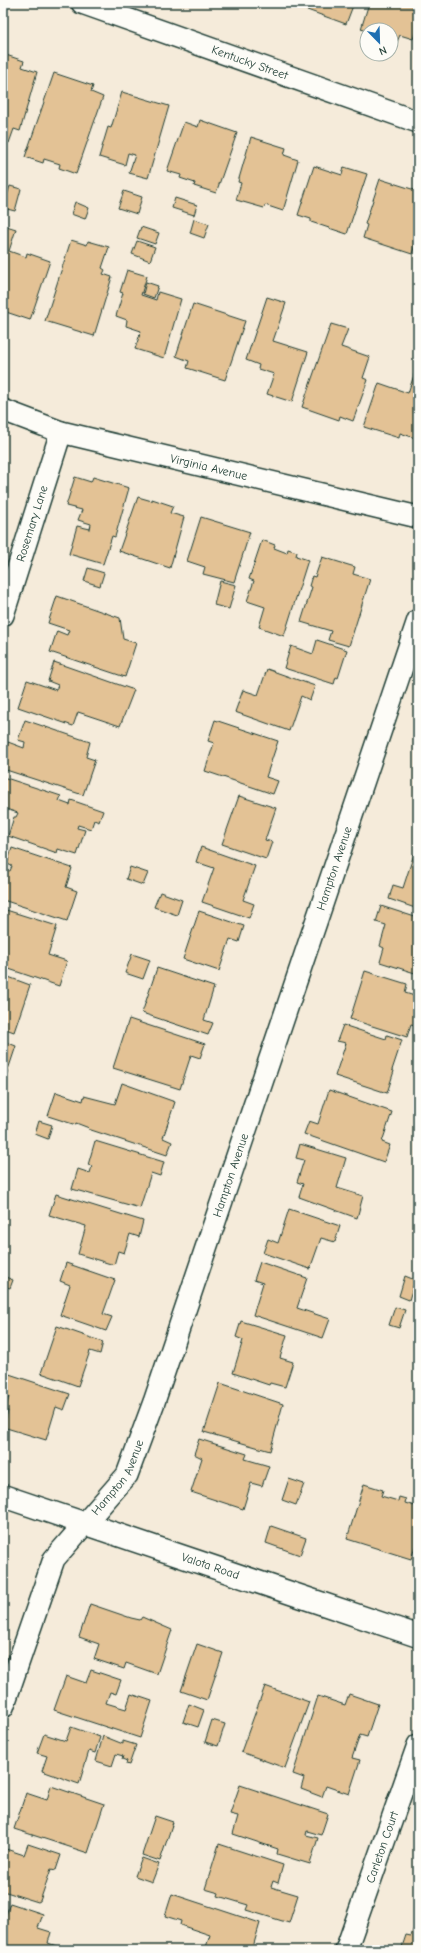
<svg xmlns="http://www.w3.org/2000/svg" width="421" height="1953" viewBox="0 0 421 1953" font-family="'Comic Neue',sans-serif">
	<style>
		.building { fill: #e3c295; stroke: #1f3d34 }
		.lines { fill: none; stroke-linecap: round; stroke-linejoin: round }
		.street-casing { stroke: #1f3d34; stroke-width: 24 }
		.secondary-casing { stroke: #1f3d34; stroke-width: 25 }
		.street { stroke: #fdfcf7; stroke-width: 21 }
		.secondary { stroke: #fdfcf7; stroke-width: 22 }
		.labels { text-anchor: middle; stroke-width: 3; stroke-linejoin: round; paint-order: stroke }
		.street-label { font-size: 12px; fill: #1f3d34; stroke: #fdfcf7 }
	</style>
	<rect width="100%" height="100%" fill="#f5ebda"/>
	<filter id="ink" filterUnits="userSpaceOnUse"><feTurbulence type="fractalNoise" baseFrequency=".025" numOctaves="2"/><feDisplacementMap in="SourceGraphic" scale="8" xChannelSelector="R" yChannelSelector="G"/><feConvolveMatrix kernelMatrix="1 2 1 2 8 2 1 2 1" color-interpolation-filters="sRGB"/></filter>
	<g filter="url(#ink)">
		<g class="building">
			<path d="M 297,3 L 354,3 L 346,24 L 296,6 Z"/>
			<path d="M 369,3 L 418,3 L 418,26 L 413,39 L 400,35 L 397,42 L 391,39 L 391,30 L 367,31 L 361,29 Z"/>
			<path d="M 3,54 L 24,61 L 22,67 L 37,72 L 20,131 L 14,129 L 9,143 L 3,141 Z"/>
			<path d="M 54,73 L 93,86 L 91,92 L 103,97 L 76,174 L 59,168 L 60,164 L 44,159 L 43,163 L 25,157 Z"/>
			<path d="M 122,92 L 169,106 L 148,178 L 129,173 L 135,155 L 128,153 L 125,165 L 99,157 L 108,127 L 111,128 Z"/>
			<path d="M 200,120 L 237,133 L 216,193 L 194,186 L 195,183 L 180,178 L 181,175 L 167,171 L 184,122 L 198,127 Z"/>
			<path d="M 251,137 L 286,148 L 284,155 L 298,160 L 283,211 L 265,205 L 264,208 L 236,200 L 241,183 L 238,182 Z"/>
			<path d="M 314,166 L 342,175 L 344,167 L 367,174 L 347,234 L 311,222 L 311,219 L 298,215 Z"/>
			<path d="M 380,179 L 418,191 L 418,235 L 412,254 L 363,238 L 367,225 L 365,224 Z"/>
			<path d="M 10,186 L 21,189 L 15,211 L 3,208 Z"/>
			<path d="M 124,191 L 142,197 L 137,214 L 118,208 Z"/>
			<path d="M 175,198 L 197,205 L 194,215 L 172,208 Z"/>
			<path d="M 75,202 L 89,208 L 85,219 L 71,214 Z"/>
			<path d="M 194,219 L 209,224 L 204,238 L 190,233 Z"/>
			<path d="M 3,225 L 16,229 L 9,251 L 26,257 L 27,253 L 50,261 L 30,320 L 6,312 L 7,310 L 3,308 Z"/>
			<path d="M 141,227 L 159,233 L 155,244 L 137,238 Z"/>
			<path d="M 71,240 L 87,245 L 88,241 L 109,247 L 102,268 L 105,270 L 103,274 L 112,277 L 94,336 L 45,321 Z"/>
			<path d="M 137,241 L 155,247 L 150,261 L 132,254 Z"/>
			<path d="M 127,270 L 147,276 L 141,295 L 156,300 L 158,292 L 181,299 L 164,358 L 135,349 L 141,331 L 126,326 L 127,320 L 116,316 L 123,293 L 120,292 Z"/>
			<path d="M 146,282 L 158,286 L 154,298 L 143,294 Z"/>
			<path d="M 267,297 L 286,303 L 273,341 L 308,352 L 292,402 L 267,394 L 274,374 L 258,369 L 259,365 L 246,360 Z"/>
			<path d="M 193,304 L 245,321 L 225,380 L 187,368 L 189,361 L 176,356 Z"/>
			<path d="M 331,324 L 348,329 L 341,347 L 370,357 L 363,378 L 368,380 L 353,421 L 340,416 L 339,420 L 302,407 Z"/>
			<path d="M 418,363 L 418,439 L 400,433 L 399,438 L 364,427 L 379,383 L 408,393 Z"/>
			<path d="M 75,477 L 91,482 L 93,477 L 129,488 L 115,537 L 112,536 L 103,564 L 69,554 L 77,526 L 90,529 L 91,524 L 78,520 L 82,510 L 66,506 Z"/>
			<path d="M 138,497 L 152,501 L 152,499 L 173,506 L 170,513 L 184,517 L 170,568 L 119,551 Z"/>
			<path d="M 201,517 L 250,532 L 234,582 L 203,574 L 205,567 L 187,561 Z"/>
			<path d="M 262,540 L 275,545 L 274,548 L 287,553 L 288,549 L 297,552 L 296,556 L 308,560 L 284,636 L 259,627 L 265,607 L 247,601 L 254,581 L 249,579 Z"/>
			<path d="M 322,557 L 355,567 L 353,574 L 370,579 L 349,646 L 328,640 L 331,631 L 301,622 L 312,587 L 309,586 L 312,576 L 315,577 Z"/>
			<path d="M 88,568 L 104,573 L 100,586 L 84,581 Z"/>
			<path d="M 220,581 L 236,585 L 229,609 L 214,605 Z"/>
			<path d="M 57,596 L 120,618 L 123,639 L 136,643 L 125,677 L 50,652 L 57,631 L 67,635 L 69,630 L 48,623 Z"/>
			<path d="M 317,640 L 347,650 L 338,678 L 336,677 L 334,684 L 284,668 L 291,646 L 313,654 Z"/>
			<path d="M 54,662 L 134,690 L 120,726 L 78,712 L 73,726 L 18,707 L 27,680 L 56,690 L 58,685 L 48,681 Z"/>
			<path d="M 267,669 L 315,686 L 310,700 L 301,696 L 289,731 L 235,712 L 243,690 L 258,695 Z"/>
			<path d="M 25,720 L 90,742 L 86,757 L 95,760 L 83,795 L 3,769 L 3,757 L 8,742 L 24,748 L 25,742 L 18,740 Z"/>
			<path d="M 215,720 L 278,741 L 266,777 L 278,781 L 273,794 L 205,771 L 214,743 L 208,741 Z"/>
			<path d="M 3,777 L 61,796 L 59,801 L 70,805 L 71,800 L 103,811 L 99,822 L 94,820 L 91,829 L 78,825 L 77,828 L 85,830 L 77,855 L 58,849 L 57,853 L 8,836 L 14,817 L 16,817 L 18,813 L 3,808 Z"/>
			<path d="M 239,796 L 276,808 L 265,840 L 272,842 L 266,859 L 222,844 Z"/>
			<path d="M 201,847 L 255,866 L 243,900 L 254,904 L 249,918 L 202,902 L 214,868 L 196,862 Z"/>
			<path d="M 12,848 L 72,868 L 66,887 L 77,891 L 67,921 L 3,900 L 3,869 L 10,871 L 12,866 L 7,864 Z"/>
			<path d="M 414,854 L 418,855 L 418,909 L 389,899 L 393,885 L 403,888 Z"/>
			<path d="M 130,867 L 148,873 L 143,885 L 126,879 Z"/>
			<path d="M 160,892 L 182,900 L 177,915 L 154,907 Z"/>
			<path d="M 381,906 L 418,918 L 418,974 L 380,962 L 384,948 L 380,946 L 386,925 L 376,922 Z"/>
			<path d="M 3,909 L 57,926 L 48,955 L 67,961 L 59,986 L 3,967 Z"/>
			<path d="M 199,911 L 244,926 L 239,942 L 230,939 L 219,971 L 183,959 Z"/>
			<path d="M 132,954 L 150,960 L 143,979 L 125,973 Z"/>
			<path d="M 157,968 L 214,987 L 204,1020 L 213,1023 L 208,1035 L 142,1013 Z"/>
			<path d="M 365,971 L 407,984 L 405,993 L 418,997 L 418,1026 L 411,1024 L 407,1037 L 350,1019 Z"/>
			<path d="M 3,975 L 30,985 L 14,1032 L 3,1028 Z"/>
			<path d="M 129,1019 L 205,1044 L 200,1058 L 191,1055 L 180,1089 L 113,1068 Z"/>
			<path d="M 343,1025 L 386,1039 L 387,1035 L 402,1040 L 392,1070 L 394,1071 L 387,1093 L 335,1076 L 346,1043 L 337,1041 Z"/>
			<path d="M 3,1041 L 16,1046 L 3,1085 Z"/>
			<path d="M 122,1083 L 175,1102 L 163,1138 L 172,1142 L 167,1155 L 88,1129 L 89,1128 L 76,1123 L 76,1125 L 48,1116 L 56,1092 L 83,1101 L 84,1096 L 115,1104 Z"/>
			<path d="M 329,1090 L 392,1112 L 382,1142 L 390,1145 L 384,1162 L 304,1134 L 309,1121 L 318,1124 Z"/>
			<path d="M 39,1121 L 52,1125 L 48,1139 L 35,1134 Z"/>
			<path d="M 95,1141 L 164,1162 L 160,1176 L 151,1173 L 140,1208 L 72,1189 L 78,1169 L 90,1173 L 92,1166 L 88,1165 Z"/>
			<path d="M 300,1144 L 346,1158 L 337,1188 L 363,1196 L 357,1218 L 299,1197 L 303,1184 L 297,1182 L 304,1160 L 296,1158 Z"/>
			<path d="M 56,1194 L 143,1221 L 139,1237 L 130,1234 L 124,1253 L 118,1251 L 114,1265 L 78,1254 L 86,1226 L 49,1215 Z"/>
			<path d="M 289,1209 L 340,1226 L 335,1242 L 321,1238 L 310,1269 L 263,1253 L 268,1239 L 278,1243 Z"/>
			<path d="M 260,1262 L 307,1278 L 297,1308 L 330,1319 L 323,1338 L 253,1315 L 263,1283 L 254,1280 Z"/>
			<path d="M 66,1263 L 115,1280 L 103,1314 L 112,1317 L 106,1331 L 60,1315 L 70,1285 L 60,1281 Z"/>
			<path d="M 3,1276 L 13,1280 L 10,1288 L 3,1286 Z"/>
			<path d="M 405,1276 L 415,1280 L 409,1300 L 399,1296 Z"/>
			<path d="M 395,1307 L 405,1310 L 399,1328 L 389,1325 Z"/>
			<path d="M 241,1321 L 287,1335 L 280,1358 L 293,1362 L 285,1387 L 270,1383 L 269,1385 L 233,1373 L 243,1340 L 236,1337 Z"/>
			<path d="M 57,1326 L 103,1342 L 100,1354 L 90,1351 L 78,1386 L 41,1373 Z"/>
			<path d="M 3,1372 L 70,1394 L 64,1410 L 56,1407 L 46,1440 L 3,1427 L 8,1411 L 5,1410 L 9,1397 L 3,1395 Z"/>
			<path d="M 220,1383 L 283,1404 L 270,1451 L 204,1432 Z"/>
			<path d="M 199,1439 L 247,1454 L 245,1459 L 269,1466 L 262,1486 L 251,1483 L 243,1509 L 191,1492 L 202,1458 L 194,1454 Z"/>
			<path d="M 289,1479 L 304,1484 L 296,1505 L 282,1500 Z"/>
			<path d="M 364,1484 L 383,1490 L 381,1496 L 398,1501 L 399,1497 L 406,1499 L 405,1503 L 418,1507 L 418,1538 L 411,1559 L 347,1539 Z"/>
			<path d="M 271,1526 L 306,1538 L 300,1555 L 266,1543 Z"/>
			<path d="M 90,1604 L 131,1618 L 140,1620 L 142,1617 L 172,1630 L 157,1674 L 126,1663 L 124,1669 L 94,1659 L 99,1644 L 79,1637 Z"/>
			<path d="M 197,1644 L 223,1653 L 207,1700 L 181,1691 Z"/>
			<path d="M 91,1670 L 121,1680 L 116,1694 L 110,1692 L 106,1703 L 126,1709 L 131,1694 L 152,1701 L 140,1738 L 54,1710 L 66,1676 L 86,1683 Z"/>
			<path d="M 265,1686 L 309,1702 L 285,1768 L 241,1752 Z"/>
			<path d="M 349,1694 L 378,1704 L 367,1737 L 360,1735 L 352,1758 L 360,1760 L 349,1794 L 326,1786 L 322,1797 L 301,1789 L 304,1778 L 293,1774 L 318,1696 L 345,1705 Z"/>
			<path d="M 189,1704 L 204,1710 L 198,1727 L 183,1722 Z"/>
			<path d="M 212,1720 L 225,1724 L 218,1746 L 205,1742 Z"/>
			<path d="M 71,1727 L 100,1737 L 95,1753 L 89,1751 L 79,1784 L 42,1771 L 47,1756 L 37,1753 L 44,1734 L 66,1741 Z"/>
			<path d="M 103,1736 L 123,1744 L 123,1741 L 136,1745 L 129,1765 L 126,1764 L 127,1761 L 122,1759 L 123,1756 L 116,1754 L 112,1766 L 96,1761 Z"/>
			<path d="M 240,1785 L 328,1814 L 321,1835 L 307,1831 L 306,1835 L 318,1838 L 310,1864 L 277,1854 L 278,1849 L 233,1834 L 238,1816 L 230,1814 Z"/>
			<path d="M 51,1786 L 104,1804 L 88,1853 L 14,1829 L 26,1793 L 47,1800 Z"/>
			<path d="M 155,1816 L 173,1822 L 160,1861 L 142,1855 Z"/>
			<path d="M 28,1844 L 61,1855 L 56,1870 L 51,1869 L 40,1901 L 38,1902 L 3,1891 L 3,1858 L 6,1849 L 24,1855 Z"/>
			<path d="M 219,1844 L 283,1865 L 278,1883 L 273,1881 L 271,1887 L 298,1895 L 289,1923 L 246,1910 L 248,1905 L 218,1896 L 219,1893 L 205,1889 Z"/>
			<path d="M 142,1858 L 159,1864 L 152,1882 L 135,1876 Z"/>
			<path d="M 172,1894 L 260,1923 L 253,1947 L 262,1950 L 205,1950 L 210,1935 L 180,1925 L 181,1921 L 165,1916 Z"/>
			<path d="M 10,1903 L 43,1914 L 38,1928 L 51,1932 L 48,1943 L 62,1948 L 61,1950 L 3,1950 L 3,1918 L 5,1918 Z"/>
			<path d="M 418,1917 L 418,1950 L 401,1950 L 406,1935 L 411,1936 Z"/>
		</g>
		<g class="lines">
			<g class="street-casing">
				<g id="street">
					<path id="s1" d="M 82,3 L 418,122"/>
					<path id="s2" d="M 3,410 L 61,432 L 418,517"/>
					<path id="s3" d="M 3,615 L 61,432"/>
					<path id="s4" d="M 3,1707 L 54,1559 L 127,1475 L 154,1402 L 418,620"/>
					<path id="s5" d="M 346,1950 L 418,1745"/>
				</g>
			</g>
			<g class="secondary-casing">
				<g id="secondary">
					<path id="s6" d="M 3,1496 L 418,1636"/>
				</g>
			</g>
			<use href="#street" class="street"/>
			<use href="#secondary" class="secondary"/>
		</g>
	</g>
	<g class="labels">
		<g class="street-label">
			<text dy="4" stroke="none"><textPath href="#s1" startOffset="178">Kentucky Street</textPath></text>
			<text dy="4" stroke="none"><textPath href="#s2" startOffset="214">Virginia Avenue</textPath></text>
			<text dy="4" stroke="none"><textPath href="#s3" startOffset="96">Rosemary Lane</textPath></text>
			<text dy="4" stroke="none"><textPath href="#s4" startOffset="909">Hampton Avenue</textPath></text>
			<text dy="4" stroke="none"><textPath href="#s4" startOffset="585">Hampton Avenue</textPath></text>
			<text dy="4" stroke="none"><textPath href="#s4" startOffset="261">Hampton Avenue</textPath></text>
			<text dy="4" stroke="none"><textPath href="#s6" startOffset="219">Valota Road</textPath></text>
			<text dy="4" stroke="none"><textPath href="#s5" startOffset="109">Carleton Court</textPath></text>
		</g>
	</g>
	<rect width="421" height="1953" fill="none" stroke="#fdfcf7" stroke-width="16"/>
	<rect x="8" y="8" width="405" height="1937" fill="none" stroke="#1f3d34" stroke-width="1.5" filter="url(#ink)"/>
	<g transform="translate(379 42) rotate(157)"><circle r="19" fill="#fdfcf7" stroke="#a4b0a9"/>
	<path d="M0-3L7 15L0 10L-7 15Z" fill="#1f6fb2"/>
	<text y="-6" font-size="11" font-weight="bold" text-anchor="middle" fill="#1f3d34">N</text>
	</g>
</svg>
